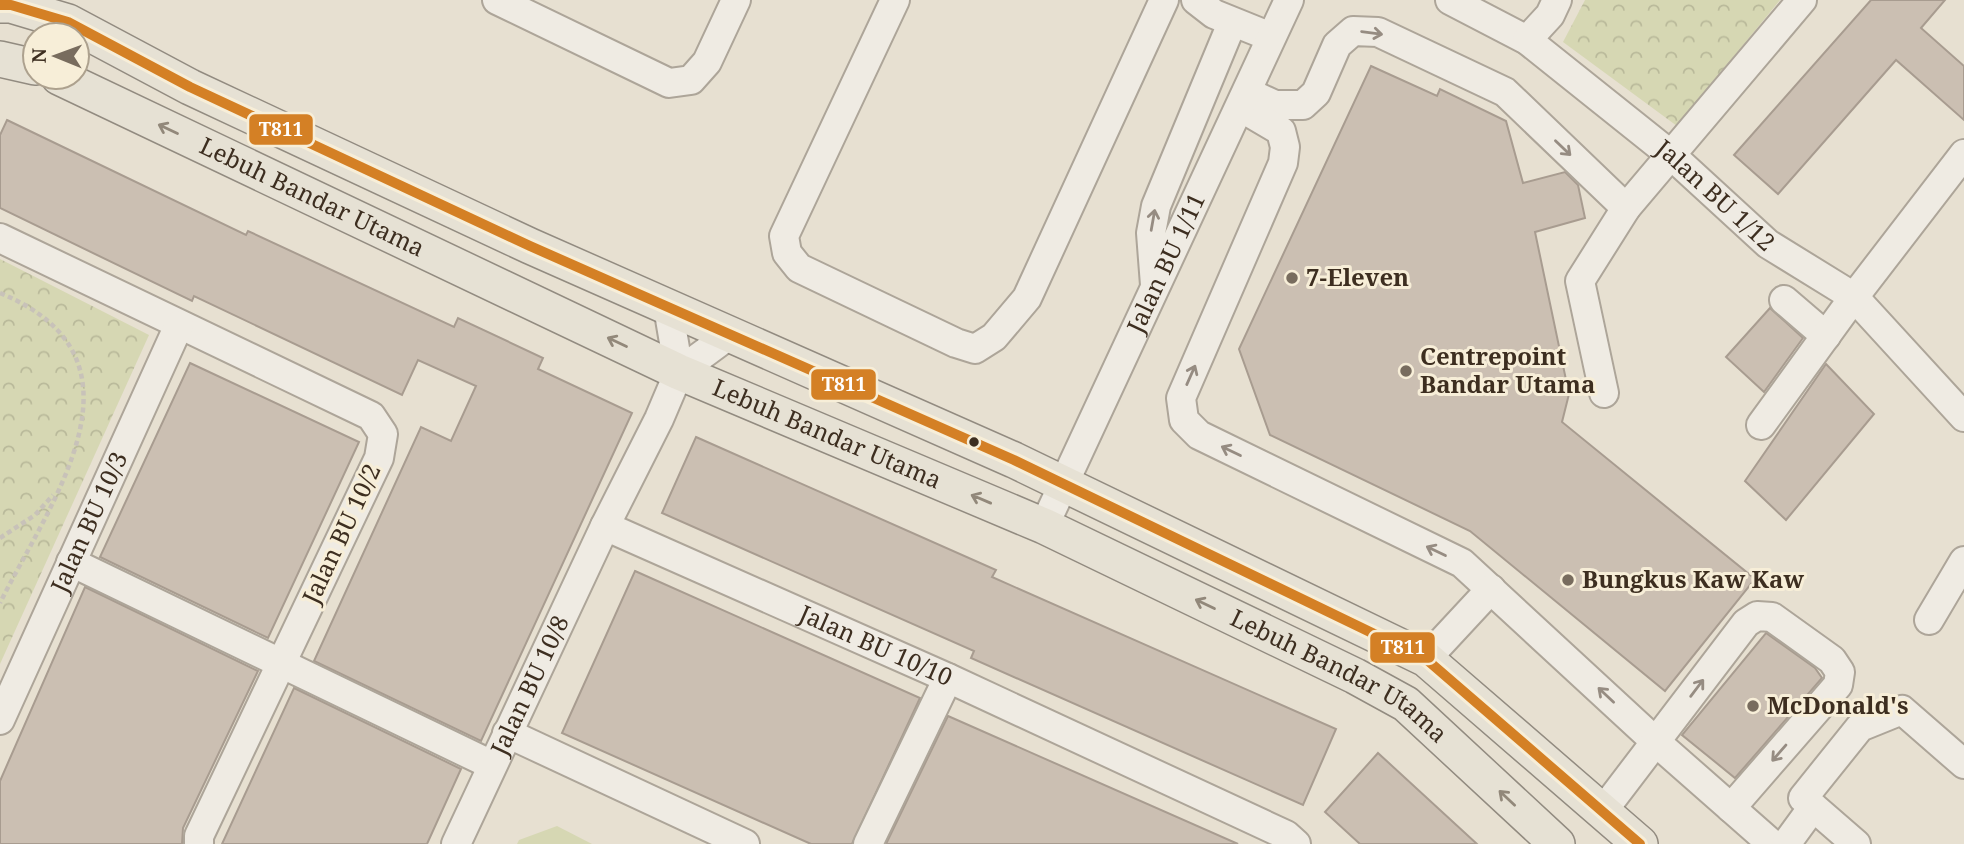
<svg xmlns="http://www.w3.org/2000/svg" width="1964" height="844" viewBox="0 0 1964 844" font-family="'Noto Serif',serif">
	<style>
		.park { fill: url(#park-crowns) }
		.garden { fill: #d6d7b3 }
		.building { fill: #cbbfb2; stroke: #a89c90; stroke-width: 2 }
		.lines { fill: none; stroke-linecap: round; stroke-linejoin: round }
		.minor-casing { stroke: #ada599; stroke-width: 32 }
		.major-casing { stroke: #928b80; stroke-width: 38 }
		.path { stroke: #c8c2b9; stroke-width: 4.5; stroke-dasharray: 5 3.5; stroke-linecap: butt }
		.minor { stroke: #efebe3; stroke-width: 28 }
		.major { stroke: #e6e1d4; stroke-width: 35 }
		.bus-1-casing { stroke: #f7eed8; stroke-width: 16 }
		.bus-1 { stroke: #d48025; stroke-width: 10 }
		.oneway { stroke: #968c82 }
		.oneway2 { stroke: #92887a }
		.poi-dot { fill: #786c5e; stroke: #f7eed8; stroke-width: 2.5 }
		.bus-dot { fill: #3d2e20; stroke: #f7eed8; stroke-width: 2.5 }
		.labels { text-anchor: middle; stroke-width: 6; stroke-linejoin: round; paint-order: stroke }
		.street-label { font-size: 24px; fill: #3d2e20; stroke: #f7eed8 }
		.poi-label { font-size: 24px; font-weight: bold; fill: #3d2e20; stroke: #f7eed8; text-anchor: start }
		.line-badge { stroke: #f7eed8; stroke-width: 2.5 }
		.badge-label { font-size: 19px; text-anchor: middle; font-weight: bold; fill: #fff }
	</style>
	<defs>
		<pattern id="park-crowns" width="20" height="18" patternUnits="userSpaceOnUse" patternTransform="scale(1.75)"><rect width="20" height="18" fill="#d6d7b3"/><path d="M2 6a3 3 0 1 1 6 0M12 15a3 3 0 1 1 6 0" fill="none" stroke="#b9b99a"/></pattern>
	</defs>
	<rect width="100%" height="100%" fill="#e7e0d1"/>
	<g class="park">
		<path d="M 1585,0 L 1780,0 L 1677,126 L 1563,42 Z"/>
		<path d="M 0,259 L 149,335 L 0,664 Z"/>
	</g>
	<path class="garden" d="M 557,826 L 592,844 L 517,844 L 519,840 Z"/>
	<g class="building">
		<path d="M 1871,0 L 1945,0 L 1921,28 L 1964,66 L 1964,120 L 1896,60 L 1778,194 L 1734,155 Z"/>
		<path d="M 1371,66 L 1437,96 L 1440,89 L 1506,121 L 1523,183 L 1565,172 L 1578,185 L 1585,218 L 1535,232 L 1569,394 L 1562,422 L 1755,579 L 1665,691 L 1470,531 L 1270,435 L 1239,349 Z"/>
		<path d="M 7,120 L 246,235 L 248,231 L 454,327 L 458,318 L 543,358 L 538,369 L 632,413 L 481,741 L 314,661 L 421,427 L 451,441 L 476,386 L 418,360 L 402,395 L 194,296 L 192,301 L 0,208 L 0,135 Z"/>
		<path d="M 1770,308 L 1803,338 L 1764,392 L 1726,357 Z"/>
		<path d="M 190,363 L 359,442 L 268,638 L 100,557 Z"/>
		<path d="M 1826,364 L 1874,414 L 1786,520 L 1745,481 Z"/>
		<path d="M 696,437 L 996,570 L 992,577 L 1336,729 L 1303,805 L 971,658 L 974,651 L 662,513 Z"/>
		<path d="M 635,571 L 920,698 L 852,844 L 811,844 L 562,733 Z"/>
		<path d="M 85,587 L 258,671 L 183,828 L 182,844 L 0,844 L 0,781 Z"/>
		<path d="M 1766,633 L 1815,668 L 1822,678 L 1735,778 L 1682,735 Z"/>
		<path d="M 294,688 L 461,769 L 427,844 L 222,844 Z"/>
		<path d="M 948,716 L 1238,844 L 886,844 Z"/>
		<path d="M 1378,753 L 1477,844 L 1360,844 L 1325,812 Z"/>
	</g>
	<g class="lines">
		<g class="minor-casing">
			<g id="minor">
				<path d="M 497,0 L 669,83 L 691,80 L 707,62 L 736,0"/>
				<path d="M 895,0 L 784,236 L 787,253 L 799,268 L 956,343 L 975,349 L 994,337 L 1027,298 L 1164,0"/>
				<path d="M 1196,0 L 1214,14 L 1271,37"/>
				<path id="s1" d="M 1450,0 L 1527,40 L 1671,155 L 1768,244 L 1854,297 L 1964,417"/>
				<path d="M 1527,40 L 1550,15 L 1557,0"/>
				<path d="M 1247,92 L 1275,105 L 1303,105 L 1316,93 L 1337,45 L 1353,31 L 1378,32 L 1505,92 L 1626,208 L 1802,0"/>
				<path d="M 1240,107 L 1281,131 L 1285,147 L 1283,163 L 1181,398 L 1184,420 L 1199,435 L 1462,563 L 1656,742 L 1772,844"/>
				<path d="M 0,238 L 371,416 L 383,434 L 379,458 L 199,836 L 199,844"/>
				<path d="M 1155,285 L 1151,233 L 1156,206 L 1232,23"/>
				<path d="M 1784,300 L 1826,336"/>
				<path d="M 668,307 L 679,372"/>
				<path d="M 1604,393 L 1580,281 L 1626,208"/>
				<path d="M 1761,425 L 1854,297 L 1964,154"/>
				<path id="s2" d="M 605,526 L 948,678 L 1286,835 L 1296,844"/>
				<path id="s3" d="M 1044,526 L 1289,0"/>
				<path d="M 71,562 L 492,765"/>
				<path d="M 1929,620 L 1964,561"/>
				<path d="M 1426,659 L 1491,589"/>
				<path id="s4" d="M 0,720 L 179,325"/>
				<path d="M 507,733 L 745,844"/>
				<path d="M 1602,812 L 1746,623 L 1757,616 L 1772,617 L 1832,660 L 1840,672 L 1838,685 L 1731,808"/>
				<path id="s5" d="M 456,844 L 605,526 L 659,419 L 679,372 L 729,335"/>
				<path d="M 868,844 L 948,678"/>
				<path d="M 1786,844 L 1813,807"/>
				<path d="M 1856,844 L 1803,798 L 1860,727 L 1902,710 L 1964,764"/>
			</g>
		</g>
		<g class="major-casing">
			<g id="major">
				<path d="M 0,5 L 11,5 L 68,22 L 190,87 L 530,246 L 1014,460 L 1426,659 L 1640,844"/>
				<path d="M 0,59 L 35,67"/>
				<path id="s6" d="M 59,77 L 679,372 L 1044,526 L 1355,676 L 1406,704 L 1557,844"/>
			</g>
		</g>
		<g class="path">
			<path d="M 0,293 C 160,359 50,502 0,603"/>
			<path d="M 0,538 L 35,515 L 53,495"/>
		</g>
		<use href="#minor" class="minor"/>
		<use href="#major" class="major"/>
		<g class="bus-1-casing">
			<path id="bus-1" d="M 0,5 L 11,5 L 68,22 L 190,87 L 530,246 L 1014,460 L 1426,659 L 1640,844"/>
		</g>
		<use href="#bus-1" class="bus-1"/>
	</g>
	<defs><path id="oneway-shaft" d="M-6 0H5M1.5-3L5.5 0L1.5 3" fill="none" stroke-width="1.6" stroke-linecap="round" stroke-linejoin="round" transform="scale(1.75)"/></defs>
	<g class="oneway">
		<use href="#oneway-shaft" transform="translate(1372 33) rotate(8)"/>
		<use href="#oneway-shaft" transform="translate(1563 148) rotate(44)"/>
		<use href="#oneway-shaft" transform="translate(1153 220) rotate(-80)"/>
		<use href="#oneway-shaft" transform="translate(1191 375) rotate(-66)"/>
		<use href="#oneway-shaft" transform="translate(1231 451) rotate(-154)"/>
		<use href="#oneway-shaft" transform="translate(1436 551) rotate(-154)"/>
		<use href="#oneway-shaft" transform="translate(1697 688) rotate(-53)"/>
		<use href="#oneway-shaft" transform="translate(1606 695) rotate(-137)"/>
		<use href="#oneway-shaft" transform="translate(1779 753) rotate(131)"/>
	</g>
	<g class="oneway2">
		<use href="#oneway-shaft" transform="translate(168 129) rotate(-155)"/>
		<use href="#oneway-shaft" transform="translate(617 342) rotate(-155)"/>
		<use href="#oneway-shaft" transform="translate(981 499) rotate(-157)"/>
		<use href="#oneway-shaft" transform="translate(1205 604) rotate(-154)"/>
		<use href="#oneway-shaft" transform="translate(1507 798) rotate(-137)"/>
	</g>
	<g class="poi-dot">
		<circle cx="1292" cy="278" r="7"/>
		<circle cx="1406" cy="371" r="7"/>
		<circle cx="1568" cy="580" r="7"/>
		<circle cx="1753" cy="706" r="7"/>
	</g>
	<circle class="bus-dot" cx="974" cy="442" r="6"/>
	<g class="labels">
		<g class="street-label">
			<text dy="8" stroke="none"><textPath href="#s1" startOffset="331">Jalan BU 1/12</textPath></text>
			<text dy="8" stroke="none"><textPath href="#s6" startOffset="280">Lebuh Bandar Utama</textPath></text>
			<text dy="8" stroke="none"><textPath href="#s3" startOffset="290">Jalan BU 1/11</textPath></text>
			<text dy="8" stroke="none"><textPath href="#s6" startOffset="847">Lebuh Bandar Utama</textPath></text>
			<text dy="8" stroke="none"><textPath href="#s4" startOffset="217">Jalan BU 10/3</textPath></text>
			<text transform="translate(342 534) rotate(-65)" y="8">Jalan BU 10/2</text>
			<text dy="8" stroke="none"><textPath href="#s2" startOffset="296">Jalan BU 10/10</textPath></text>
			<text dy="8" stroke="none"><textPath href="#s6" startOffset="1414">Lebuh Bandar Utama</textPath></text>
			<text dy="8" stroke="none"><textPath href="#s5" startOffset="175">Jalan BU 10/8</textPath></text>
		</g>
		<g class="poi-label">
			<text x="1306" y="286">7-Eleven</text>
			<text x="1420" y="365">Centrepoint<tspan x="1420" dy="28">Bandar Utama</tspan></text>
			<text x="1582" y="588">Bungkus Kaw Kaw</text>
			<text x="1767" y="714">McDonald's</text>
		</g>
	</g>
	<g class="line-badge">
		<rect x="248" y="113" width="66" height="33" rx="7" fill="#d48025"/>
		<rect x="810" y="368" width="67" height="33" rx="7" fill="#d48025"/>
		<rect x="1369" y="631" width="67" height="33" rx="7" fill="#d48025"/>
	</g>
	<g class="badge-label">
		<text x="281" y="136">T811</text>
		<text x="844" y="391">T811</text>
		<text x="1403" y="654">T811</text>
	</g>
	<g transform="translate(56 56) rotate(271)"><circle r="33" fill="#f7eed8" stroke="#ada18e" stroke-width="2"/>
	<path d="M0-5L12 26L0 18L-12 26Z" fill="#786c5e"/>
	<text y="-10" font-size="19" font-weight="bold" text-anchor="middle" fill="#3d2e20">N</text>
	</g>
</svg>
